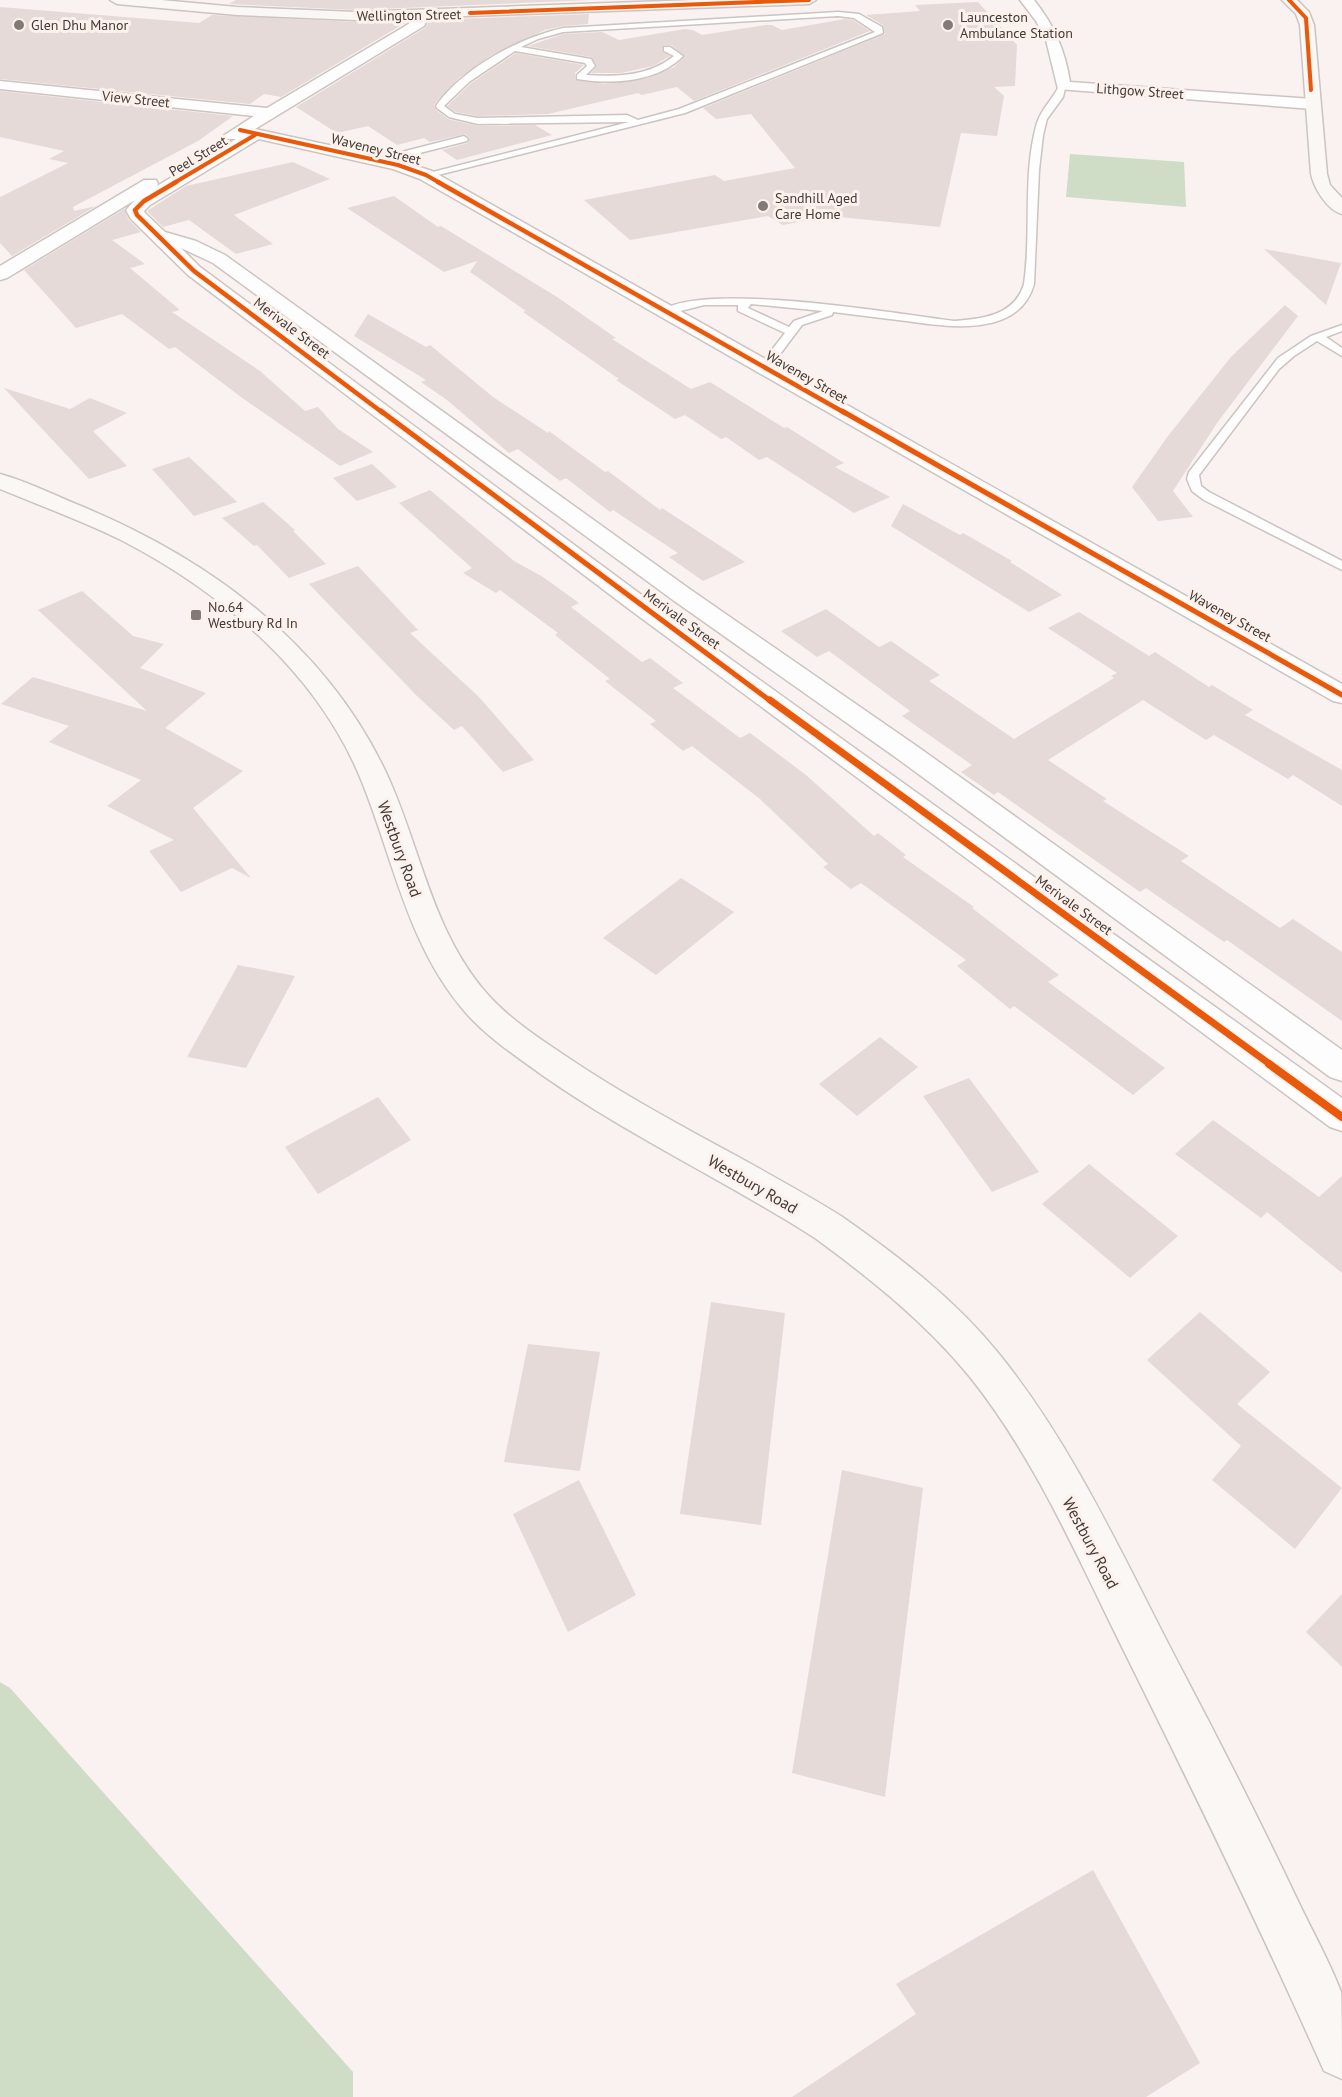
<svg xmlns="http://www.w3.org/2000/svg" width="1342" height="2097" viewBox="0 0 1342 2097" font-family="'PT Sans',sans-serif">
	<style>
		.green { fill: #cfdcc6 }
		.building { fill: #e5dad7 }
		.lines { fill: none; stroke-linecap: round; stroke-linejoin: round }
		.lane-casing { stroke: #cbc4c1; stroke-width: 3 }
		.street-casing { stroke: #cbc4c1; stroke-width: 3 }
		.secondary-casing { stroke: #cbc4c1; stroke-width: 3 }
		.lane { fill: #fefdfd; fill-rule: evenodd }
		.street { fill: #fefdfd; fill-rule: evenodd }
		.secondary { fill: #faf7f5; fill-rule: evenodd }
		.cycleway-far4-casing { stroke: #fdf1ec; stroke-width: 5 }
		.cycleway-far3-casing { stroke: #fdf1ec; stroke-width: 7 }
		.cycleway-far2-casing { stroke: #fdf1ec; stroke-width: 8 }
		.cycleway-far1-casing { stroke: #fdf1ec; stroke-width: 10 }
		.cycleway-casing { stroke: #fdf1ec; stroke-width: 12 }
		.cycleway-far4 { stroke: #e8590c; stroke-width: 4 }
		.cycleway-far3 { stroke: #e8590c; stroke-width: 4.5 }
		.cycleway-far2 { stroke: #e8590c; stroke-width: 5 }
		.cycleway-far1 { stroke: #e8590c; stroke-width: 7 }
		.cycleway { stroke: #e8590c; stroke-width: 8 }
		.poi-dot { fill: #827a78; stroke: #fdf1ec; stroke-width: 2 }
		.labels { text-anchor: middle; stroke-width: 6; stroke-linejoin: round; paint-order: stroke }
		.far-street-label { font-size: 14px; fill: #423a37; stroke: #fdf1ec }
		.far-poi-label { font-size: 14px; fill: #423a37; stroke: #fdf1ec; text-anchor: start }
		.street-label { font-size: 16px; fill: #423a37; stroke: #fdf1ec }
	</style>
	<rect width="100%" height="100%" fill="#f9f2f0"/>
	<g class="green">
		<path d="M 1070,154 L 1184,162 L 1186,207 L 1066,197 Z"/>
		<path d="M 0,1682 L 10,1688 L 353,2072 L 353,2097 L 0,2097 Z"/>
	</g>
	<g class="building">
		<path d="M 236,0 L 591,0 L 355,10 L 229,4 Z"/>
		<path d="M 978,2 L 1017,45 L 1015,86 L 994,87 L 1004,96 L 997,136 L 961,133 L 940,227 L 829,216 L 783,225 L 768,216 L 630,240 L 584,200 L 715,175 L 724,181 L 795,168 L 751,114 L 716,119 L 703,108 L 885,34 L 883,25 L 866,15 L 920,11 L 915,5 Z"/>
		<path d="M 0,7 L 199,23 L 212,15 L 355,22 L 410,20 L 281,97 L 264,94 L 250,104 L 0,79 Z"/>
		<path d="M 589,14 L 588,24 L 563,26 L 545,30 L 492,55 L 459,78 L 434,105 L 436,110 L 448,119 L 478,126 L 535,125 L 552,135 L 457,160 L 442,150 L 468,143 L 470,138 L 465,134 L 430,142 L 424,138 L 397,145 L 368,126 L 337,133 L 296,107 L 425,28 L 430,20 Z"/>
		<path d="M 845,19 L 853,20 L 870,31 L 694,101 L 677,87 L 642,95 L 638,93 L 548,114 L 478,116 L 456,112 L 447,106 L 470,84 L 516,53 L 584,65 L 575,73 L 575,80 L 605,84 L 648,78 L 674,67 L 685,56 L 671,45 L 664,45 L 662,51 L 670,56 L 653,66 L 621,73 L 591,73 L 597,66 L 591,57 L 528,46 L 563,34 L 602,32 L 619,40 L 685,29 L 693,30 L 702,35 L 766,25 L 772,25 L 782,30 Z"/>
		<path d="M 0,91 L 233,116 L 198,141 L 73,207 L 74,211 L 96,206 L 12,256 L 0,243 L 0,197 L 68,163 L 49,159 L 64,151 L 0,137 Z"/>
		<path d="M 293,162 L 330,179 L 234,215 L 273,244 L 236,254 L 189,220 L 163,227 L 147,211 L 186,186 Z"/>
		<path d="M 394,196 L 438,227 L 441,226 L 557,297 L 616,338 L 612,339 L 691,389 L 710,382 L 784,428 L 787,427 L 844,463 L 835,467 L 890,497 L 854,513 L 767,457 L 759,460 L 726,437 L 721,439 L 685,415 L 675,419 L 616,380 L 619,379 L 523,312 L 526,311 L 470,272 L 477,261 L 444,272 L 347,208 Z"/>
		<path d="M 124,209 L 129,220 L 141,232 L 112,240 L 145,264 L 130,268 L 180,310 L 172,312 L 260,371 L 305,411 L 318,407 L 338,429 L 373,452 L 340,466 L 241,397 L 175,347 L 169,349 L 122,314 L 76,328 L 24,270 Z"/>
		<path d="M 1264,249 L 1341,263 L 1326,305 Z"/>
		<path d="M 1285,305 L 1298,316 L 1217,423 L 1173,491 L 1193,517 L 1158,521 L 1132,487 L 1168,436 L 1231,357 Z"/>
		<path d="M 368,314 L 426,347 L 430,345 L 493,397 L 548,433 L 549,431 L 605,472 L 608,471 L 660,510 L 662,508 L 745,562 L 703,581 L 669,557 L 678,553 L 613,510 L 610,512 L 566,478 L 560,481 L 518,449 L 509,453 L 447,400 L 421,382 L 426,380 L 354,336 Z"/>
		<path d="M 4,388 L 70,409 L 90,398 L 127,413 L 93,431 L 127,466 L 89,479 Z"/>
		<path d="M 189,457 L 237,502 L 194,516 L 152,469 Z"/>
		<path d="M 372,464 L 397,487 L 357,501 L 333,478 Z"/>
		<path d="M 430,490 L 514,561 L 543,577 L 579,603 L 571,607 L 642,662 L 650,658 L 683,683 L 673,688 L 740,738 L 750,733 L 806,775 L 874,836 L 878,833 L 906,855 L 903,857 L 974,907 L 972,908 L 1059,975 L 1048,982 L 1165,1068 L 1133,1095 L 1014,1006 L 1010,1009 L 957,966 L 966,960 L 861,883 L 851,889 L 823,867 L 828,864 L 760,799 L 692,746 L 683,751 L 650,724 L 656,721 L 605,681 L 610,679 L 555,635 L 558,633 L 500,590 L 496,593 L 463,573 L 472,568 L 399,503 Z"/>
		<path d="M 263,502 L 295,530 L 293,531 L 326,564 L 289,578 L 257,545 L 254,546 L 222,518 Z"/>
		<path d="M 903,504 L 960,535 L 963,533 L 1012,561 L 1010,562 L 1062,595 L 1029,612 L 891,526 Z"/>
		<path d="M 358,566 L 418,630 L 410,633 L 479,697 L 534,760 L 503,772 L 462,726 L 454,730 L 417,696 L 309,584 Z"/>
		<path d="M 82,591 L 133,636 L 164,644 L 140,668 L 206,693 L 165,728 L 243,771 L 193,808 L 251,878 L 232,868 L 181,892 L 149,851 L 174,840 L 107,806 L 141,780 L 49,742 L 69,726 L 1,704 L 33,677 L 147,711 L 38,610 Z"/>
		<path d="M 826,609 L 879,647 L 891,641 L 940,675 L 929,681 L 1014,739 L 1114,678 L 1111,676 L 1117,673 L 1048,628 L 1079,612 L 1149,656 L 1155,652 L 1209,687 L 1212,685 L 1253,710 L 1245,715 L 1342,770 L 1342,806 L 1293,775 L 1288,779 L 1214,735 L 1206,740 L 1143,700 L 1048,760 L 1107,799 L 1103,801 L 1189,856 L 1181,861 L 1280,928 L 1293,919 L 1342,952 L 1342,1021 L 1227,940 L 1224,942 L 1146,888 L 1140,892 L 998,792 L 994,795 L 961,772 L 972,765 L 902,716 L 910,711 L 829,651 L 817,657 L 781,631 Z"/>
		<path d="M 681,878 L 734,912 L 656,975 L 603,938 Z"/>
		<path d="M 238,965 L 295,976 L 246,1068 L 187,1057 Z"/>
		<path d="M 880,1037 L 918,1067 L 857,1116 L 819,1084 Z"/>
		<path d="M 969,1078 L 1039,1172 L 992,1192 L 923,1096 Z"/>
		<path d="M 378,1097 L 411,1140 L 318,1194 L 285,1147 Z"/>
		<path d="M 1213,1120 L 1319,1197 L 1342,1176 L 1342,1273 L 1267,1212 L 1261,1218 L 1175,1154 Z"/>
		<path d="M 1089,1164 L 1178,1236 L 1130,1278 L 1042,1204 Z"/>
		<path d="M 711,1302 L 785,1313 L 761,1525 L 680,1514 Z"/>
		<path d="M 1200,1312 L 1270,1372 L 1237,1404 L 1342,1488 L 1295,1549 L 1212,1480 L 1241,1446 L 1147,1360 Z"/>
		<path d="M 528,1344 L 600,1352 L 580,1471 L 504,1462 Z"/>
		<path d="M 842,1470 L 923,1488 L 885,1797 L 792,1773 Z"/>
		<path d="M 579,1480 L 636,1595 L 568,1632 L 513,1514 Z"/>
		<path d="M 1342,1594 L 1342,1667 L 1306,1632 Z"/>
		<path d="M 1093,1870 L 1200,2063 L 1146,2097 L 792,2097 L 916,2014 L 896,1984 Z"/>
	</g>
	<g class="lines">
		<g class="lane-casing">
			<g id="lane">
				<path d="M 838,12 L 859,14 L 882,27 L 883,33 L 685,113 L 426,178 L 421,175 L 629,122 L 478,124 L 449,117 L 437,108 L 436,106 C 463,68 519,38 563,28 ZM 838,16 L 854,18 L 875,32 L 679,109 L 638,120 L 627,115 L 478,118 L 455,114 L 444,106 L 469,82 L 515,51 L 585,63 L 587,66 L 577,75 L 577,79 C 612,85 658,82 683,56 L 670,47 L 664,47 L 664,51 L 674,56 C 649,76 618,77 586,75 L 595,66 L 591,59 L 521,47 L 538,39 L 563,32 Z"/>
				<path d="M 1060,84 L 1066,84 L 1063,97 L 1047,119 L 1043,135 L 1039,170 L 1034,284 C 1019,338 948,327 906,321 C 882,318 857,315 833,312 L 832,315 L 802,325 L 768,370 L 764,371 L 758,368 L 785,333 L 738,311 L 738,305 L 704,305 L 665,315 L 660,312 C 698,280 899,314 954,321 C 983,319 1015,315 1024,284 C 1032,231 1022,175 1037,123 C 1041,109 1054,98 1060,84 ZM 751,304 L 823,311 L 794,321 L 789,327 L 748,308 Z"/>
				<path d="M 464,136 L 468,139 L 467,141 L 396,159 L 383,165 L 379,162 L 390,155 Z"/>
				<path d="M 1342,325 L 1342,331 L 1326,337 L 1342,348 L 1342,356 L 1317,341 L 1294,356 L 1279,369 L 1199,475 L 1201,486 L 1209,492 L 1342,561 L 1342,570 L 1204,500 L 1192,491 L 1187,479 L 1189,472 L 1278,358 L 1311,336 Z"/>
			</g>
		</g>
		<g class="street-casing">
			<g id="street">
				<path d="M 1020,0 L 1034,0 C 1054,25 1065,50 1070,82 L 1312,99 L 1320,104 L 1312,109 L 1058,89 L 1046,40 L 1036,21 Z"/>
				<path d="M 423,11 L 430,15 L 424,26 L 255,129 L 398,160 L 432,171 L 1342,684 L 1342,703 L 1333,701 L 420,179 L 393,169 L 259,139 L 150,205 L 144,211 L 145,213 L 165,232 L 196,241 L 225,255 L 691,590 L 918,747 L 1342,1050 L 1342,1081 L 1330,1077 L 898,759 L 673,600 L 213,263 L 181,248 L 200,267 L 647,599 L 1342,1098 L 1342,1131 L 1330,1127 L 629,609 L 188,275 L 131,219 L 126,210 L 135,200 L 7,278 L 0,280 L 0,266 L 144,180 L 156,180 L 158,184 L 157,186 L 236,139 L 225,139 L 223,136 L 254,116 L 0,89 L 0,81 L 267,108 L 402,28 L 413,21 L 418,12 Z"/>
			</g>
		</g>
		<g class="secondary-casing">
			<g id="secondary">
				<path d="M 110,0 L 161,0 L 237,7 L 355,12 L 695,0 L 816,0 L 809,4 L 355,20 L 237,15 L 117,4 Z"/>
				<path d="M 1282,0 L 1297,0 L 1309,12 L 1314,25 L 1327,174 L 1330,185 L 1342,198 L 1342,214 C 1327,210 1314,188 1311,174 L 1300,25 L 1296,14 Z"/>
				<path d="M 0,474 C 26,481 52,494 76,504 C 209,558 329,646 389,779 C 422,853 433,934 489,996 C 511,1020 540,1039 567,1057 C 654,1116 751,1160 841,1216 C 898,1256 955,1299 999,1354 C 1076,1449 1127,1566 1184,1674 C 1223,1748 1261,1823 1297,1899 C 1311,1929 1329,1960 1341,1992 C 1342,2006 1342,2060 1342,2079 L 1324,2071 C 1260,1927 1191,1786 1121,1645 C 1076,1554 1034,1457 970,1377 C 926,1323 871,1279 815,1238 C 726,1181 629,1136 542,1075 C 516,1056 487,1037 466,1013 C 408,947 394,861 362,782 C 319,674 223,593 123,541 C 83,521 41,506 0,489 Z"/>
			</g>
		</g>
		<use href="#lane" class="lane"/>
		<use href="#street" class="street"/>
		<use href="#secondary" class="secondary"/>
		<g class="cycleway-far4-casing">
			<g id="cycleway-far4">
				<path d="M 1289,0 L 1306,18 L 1311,90"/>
				<path d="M 470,13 L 809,0"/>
				<path d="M 240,130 L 398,165 L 426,175 L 440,183"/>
				<path d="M 174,183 L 255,135"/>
			</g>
		</g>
		<g class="cycleway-far3-casing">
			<g id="cycleway-far3">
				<path d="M 176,182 L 144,201 L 135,210 L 137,215 L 194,271 L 383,413"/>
				<path d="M 438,182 L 845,413"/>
			</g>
		</g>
		<g class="cycleway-far2-casing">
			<g id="cycleway-far2">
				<path d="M 381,411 L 772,702"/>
				<path d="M 842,411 L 1342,695"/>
			</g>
		</g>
		<g class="cycleway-far1-casing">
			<path id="cycleway-far1" d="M 770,700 L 1271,1065"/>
		</g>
		<g class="cycleway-casing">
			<path id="cycleway" d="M 1269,1064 L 1342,1117"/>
		</g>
		<use href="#cycleway-far4" class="cycleway-far4"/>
		<use href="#cycleway-far3" class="cycleway-far3"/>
		<use href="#cycleway-far2" class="cycleway-far2"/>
		<use href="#cycleway-far1" class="cycleway-far1"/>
		<use href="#cycleway" class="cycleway"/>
	</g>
	<g class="poi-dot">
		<circle cx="19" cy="25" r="6"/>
		<circle cx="948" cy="25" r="6"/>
		<circle cx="763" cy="206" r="6"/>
		<rect x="190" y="609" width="12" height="12" rx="3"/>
	</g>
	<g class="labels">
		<g class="far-street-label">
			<text transform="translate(409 15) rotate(-1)" y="5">Wellington Street</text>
			<text transform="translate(1140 91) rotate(4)" y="5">Lithgow Street</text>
			<text transform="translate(136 99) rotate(6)" y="5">View Street</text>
			<text transform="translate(376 149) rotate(14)" y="5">Waveney Street</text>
			<text transform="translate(198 156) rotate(-31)" y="5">Peel Street</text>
			<text transform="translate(292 328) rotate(37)" y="5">Merivale Street</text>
			<text transform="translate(807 377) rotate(30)" y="5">Waveney Street</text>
			<text transform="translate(1230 616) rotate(29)" y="5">Waveney Street</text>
			<text transform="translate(682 619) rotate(36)" y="5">Merivale Street</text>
			<text transform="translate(1074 905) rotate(36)" y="5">Merivale Street</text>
		</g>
		<g class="far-poi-label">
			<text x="960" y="22">Launceston<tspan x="960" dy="16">Ambulance Station</tspan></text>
			<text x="31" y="30">Glen Dhu Manor</text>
			<text x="775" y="203">Sandhill Aged<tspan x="775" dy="16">Care Home</tspan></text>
			<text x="208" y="612">No.64<tspan x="208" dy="16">Westbury Rd In</tspan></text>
		</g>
		<g class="street-label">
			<text transform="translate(400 849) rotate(70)" y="6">Westbury Road</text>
			<text transform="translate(753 1184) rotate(30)" y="6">Westbury Road</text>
			<text transform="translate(1091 1543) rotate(62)" y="6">Westbury Road</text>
		</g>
	</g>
</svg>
